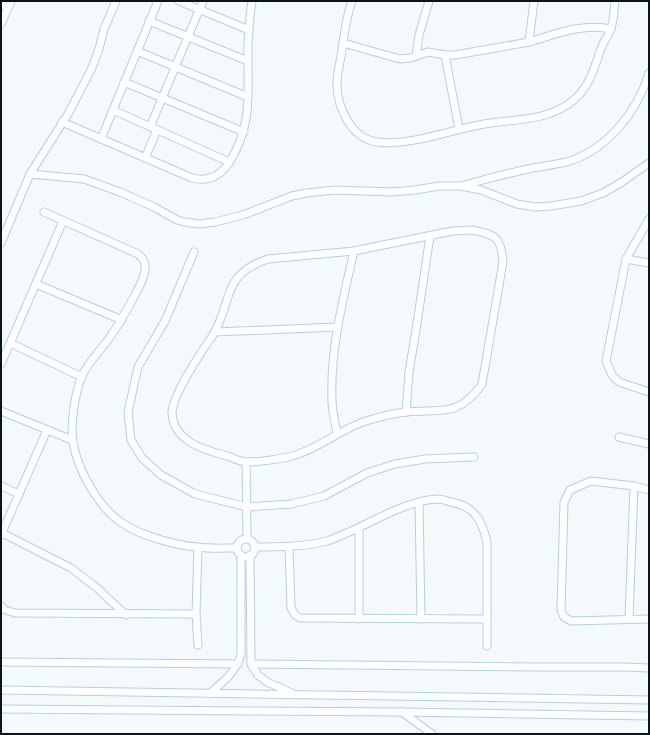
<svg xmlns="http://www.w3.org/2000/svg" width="650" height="735" viewBox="0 0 650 735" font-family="'IBM Plex Serif',serif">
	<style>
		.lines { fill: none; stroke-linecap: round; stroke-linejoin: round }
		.minor-casing { stroke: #b4d1de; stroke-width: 9 }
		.minor { stroke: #fff; stroke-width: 7 }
	</style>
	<rect width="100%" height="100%" fill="#f4fafc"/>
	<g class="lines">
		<g class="minor-casing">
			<g id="minor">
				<path d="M 179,1 L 249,30"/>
				<path d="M 352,1 C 346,18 344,34 342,51 C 340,62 337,73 337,84 C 337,108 352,139 377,142 C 410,146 447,131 479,125 C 513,118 549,123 576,98 C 592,83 595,63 603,44 C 605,39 610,34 611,28 C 614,19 614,10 615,1"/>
				<path d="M 1,6 L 3,1"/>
				<path d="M 149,21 L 248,61"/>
				<path d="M 1,24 L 11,1"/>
				<path d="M 529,42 C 556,34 582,23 611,29"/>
				<path d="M 343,43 L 400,59 L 411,58 L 428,52 L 445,55 L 455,55 L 529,42 L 534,1"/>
				<path d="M 137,51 L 248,97"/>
				<path d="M 445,55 L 459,129"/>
				<path d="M 416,56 L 419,35 L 429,1"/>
				<path d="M 124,82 L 244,132"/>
				<path d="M 113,110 L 229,162"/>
				<path d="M 62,122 L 192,178 C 208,182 220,176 229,163 C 254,123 247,91 248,47 C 248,31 250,16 252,1"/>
				<path d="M 150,127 L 203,1"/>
				<path d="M 101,139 L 158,1"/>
				<path d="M 145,158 L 157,130"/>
				<path d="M 30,174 L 84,179 L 120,192 L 154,207 L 177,220 L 184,222 L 200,224 L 215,222 L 243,215 L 292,196 L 306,193 L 336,190 L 391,192 L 415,190 L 439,186 L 461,186 L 481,190 L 517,204 L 535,207 L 551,206 L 581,201 L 603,193 L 622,182 L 649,163"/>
				<path d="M 465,185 C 486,179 506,174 528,169 C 542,166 558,165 573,160 C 610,146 638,110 649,73"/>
				<path d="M 44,212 L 138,254 C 143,258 146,263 145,270 C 144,278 139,288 135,295 C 127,310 120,323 110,337 C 101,350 89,361 82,376 C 75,392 70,425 73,442 C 77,469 99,508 122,523 C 141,536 175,545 197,547 C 210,549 224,548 237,548"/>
				<path d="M 649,219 L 626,259 L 606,361 L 612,375 L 619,382 L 649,392"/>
				<path d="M 472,230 C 495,235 501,236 503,262 L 482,384 C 459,417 442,409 407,412 C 393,413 379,417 366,421 C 340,429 319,449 292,456 C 281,459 259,462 247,462 C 241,462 233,458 227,456 C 204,450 173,441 172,413 C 172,396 201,352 211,338 C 234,304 219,275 268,259 L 354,251 L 452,231 Z"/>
				<path d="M 1,243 L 30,174 L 68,114 L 91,70 L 99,49 L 104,29 L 116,1"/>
				<path d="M 194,252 L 165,321 L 138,367 L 128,412 L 131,440 L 142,458 L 161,475 L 195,494 L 247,507 L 291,504 L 324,496 L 367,473 L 395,464 L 425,459 L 474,457"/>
				<path d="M 626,259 L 649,263"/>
				<path d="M 36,284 L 122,320"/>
				<path d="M 215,332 L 337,327"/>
				<path d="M 10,343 L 82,377"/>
				<path d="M 1,364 L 63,221"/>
				<path d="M 1,411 L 72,440"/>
				<path d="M 406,412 L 409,372 L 416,330 L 430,236"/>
				<path d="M 337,433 C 335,423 332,411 332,400 C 330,349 343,300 354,251"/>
				<path d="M 619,437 L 649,444"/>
				<path d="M 246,462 L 247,539"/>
				<path d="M 1,486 L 19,494"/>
				<path d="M 649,490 L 634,486 L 591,481 L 570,490 L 564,502 L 561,611 L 564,617 L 571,621 L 649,619"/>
				<path d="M 419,502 L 421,619"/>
				<path d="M 2,533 L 71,568 L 97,588 L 126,615"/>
				<path d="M 1,535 L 47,430"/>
				<circle cx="246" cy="548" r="9"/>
				<path d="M 254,547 C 278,547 304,547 327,541 C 361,530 403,500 438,499 C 443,499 450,502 455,503 C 476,508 483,523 487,543 L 487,646"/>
				<path d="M 289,547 L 291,608 L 295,615 L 300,618 L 487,619"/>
				<path d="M 250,555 L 251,664 L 258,675 L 267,682 L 292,693"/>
				<path d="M 1,606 L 5,610 L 15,613 L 196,614 L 198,547"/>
				<path d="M 196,614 L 198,645"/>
				<path d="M 359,619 L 359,528"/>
				<path d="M 629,619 L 634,486"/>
				<path d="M 1,662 L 238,664"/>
				<path d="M 251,664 L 543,667 L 624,667 L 649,668"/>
				<path d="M 1,690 L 649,700"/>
				<path d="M 209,694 C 223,682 235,673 241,655 L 241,555"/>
				<path d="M 1,709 L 402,712 L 649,716"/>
				<path d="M 402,712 L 432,734"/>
			</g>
		</g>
		<use href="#minor" class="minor"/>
	</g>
	<rect width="650" height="735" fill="none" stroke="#0a1419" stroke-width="4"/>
</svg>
